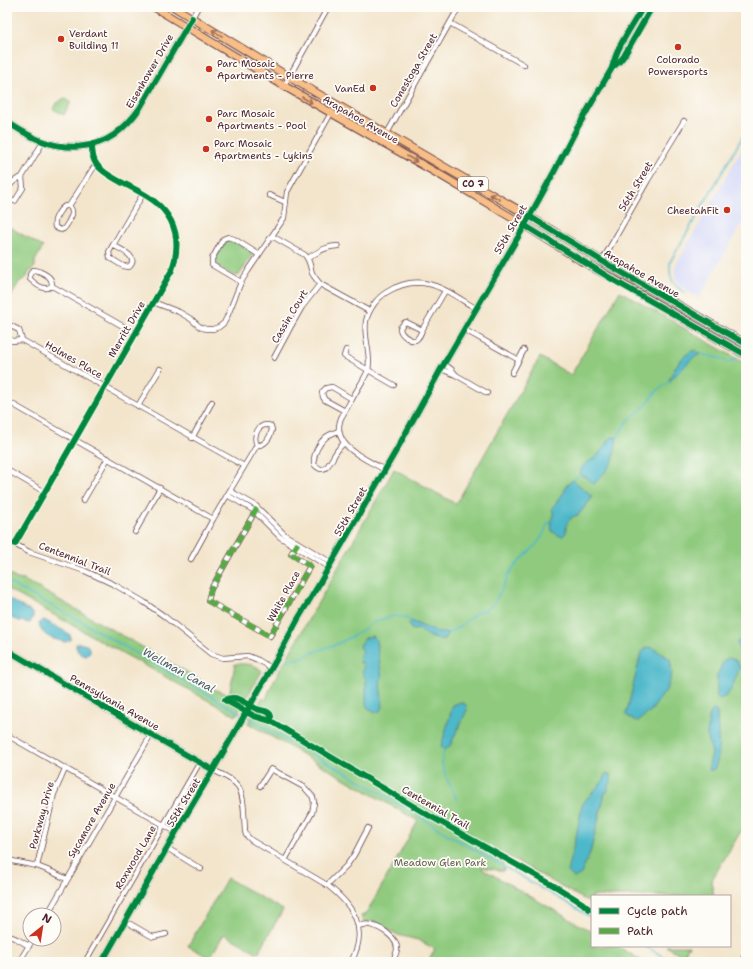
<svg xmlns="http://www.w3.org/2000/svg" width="753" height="969" viewBox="0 0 753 969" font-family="'Shantell Sans',sans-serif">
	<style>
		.built { fill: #d3d8f9 }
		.green { fill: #8fca7e; stroke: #6c7454 }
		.water { fill: #4db8ca; stroke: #4c6c7a }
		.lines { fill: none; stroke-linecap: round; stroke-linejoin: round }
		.stream { stroke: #4db8ca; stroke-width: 1.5 }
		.minor-casing { stroke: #633d43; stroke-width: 6 }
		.tertiary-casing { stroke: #633d43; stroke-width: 8 }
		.secondary-casing { stroke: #633d43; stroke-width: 8 }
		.primary-casing { stroke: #633d43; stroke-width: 9 }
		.minor { stroke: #fff; stroke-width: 4.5 }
		.tertiary { stroke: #fff; stroke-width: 5.5 }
		.secondary { stroke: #fce5cf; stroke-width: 6 }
		.primary { stroke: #f7be87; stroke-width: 7 }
		.rail { stroke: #4a1f2b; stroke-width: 1.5 }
		.quiet { stroke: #57aa44; stroke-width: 5; stroke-dasharray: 10 5; stroke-linecap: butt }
		.cycleway-casing { stroke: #fdfcf7; stroke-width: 8 }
		.cycleway { stroke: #00873e; stroke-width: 6 }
		.oneway { stroke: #a06e59 }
		.poi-dot { fill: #c8321e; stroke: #fdfcf7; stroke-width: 1.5 }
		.labels { text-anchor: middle; stroke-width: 3.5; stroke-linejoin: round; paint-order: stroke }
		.shield { fill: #fdfcf7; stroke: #806168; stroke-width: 1 }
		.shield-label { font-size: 9px; font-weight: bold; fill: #4a1f2b }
		.poi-label { font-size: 10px; fill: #4a1f2b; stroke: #fdfcf7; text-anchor: start }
		.street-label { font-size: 10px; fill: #4a1f2b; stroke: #fdfcf7 }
		.park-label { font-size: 10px; fill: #625b48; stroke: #fdfcf7 }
		.water-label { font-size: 11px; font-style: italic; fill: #4b5c6b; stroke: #fdfcf7 }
	</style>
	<rect width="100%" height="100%" fill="#fdfcf7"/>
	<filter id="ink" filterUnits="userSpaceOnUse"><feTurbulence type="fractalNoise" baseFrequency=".025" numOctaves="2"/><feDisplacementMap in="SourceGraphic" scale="8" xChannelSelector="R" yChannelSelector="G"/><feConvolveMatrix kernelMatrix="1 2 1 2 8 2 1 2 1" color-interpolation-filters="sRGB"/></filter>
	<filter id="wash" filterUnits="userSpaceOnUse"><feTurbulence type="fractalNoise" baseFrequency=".012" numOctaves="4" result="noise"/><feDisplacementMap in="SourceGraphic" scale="16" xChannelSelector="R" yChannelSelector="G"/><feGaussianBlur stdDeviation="0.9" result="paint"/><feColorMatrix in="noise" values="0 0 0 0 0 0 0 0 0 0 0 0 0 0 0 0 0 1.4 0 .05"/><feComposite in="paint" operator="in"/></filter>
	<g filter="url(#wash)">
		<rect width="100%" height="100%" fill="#f3e5cc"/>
		<path class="built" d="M 746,142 L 746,216 L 699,298 L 681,287 L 678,283 L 675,278 L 675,272 L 676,265 Z"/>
		<g class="green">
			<path d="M 64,98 L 71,102 L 64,115 L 53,109 L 55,105 Z"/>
			<path d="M 8,226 L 43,247 L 35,261 L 35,267 C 31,270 28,272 27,277 L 19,282 L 7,305 L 7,228 Z"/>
			<path d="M 227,240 L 232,240 L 254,253 L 239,275 L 234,276 L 218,266 C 216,264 215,262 215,258 Z"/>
			<path d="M 620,291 L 746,364 L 746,823 L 711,881 L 714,896 L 592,896 L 592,904 L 492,847 L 489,854 L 503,862 L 504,869 L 503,871 L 491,869 L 482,867 L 481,868 L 592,932 L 592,946 L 617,946 L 644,962 L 428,962 L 435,949 L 418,940 L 398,935 L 376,922 L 363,922 L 361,916 L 366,914 L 418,821 L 248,723 L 262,698 L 266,700 C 270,684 281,669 289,654 L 394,469 L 456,504 L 540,357 L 571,375 Z"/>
			<path d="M 7,573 L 17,579 L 24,580 L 199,679 L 213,689 L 227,694 L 230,691 L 235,664 C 244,664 255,663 262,671 L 236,716 L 7,589 Z"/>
			<path d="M 227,878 L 283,910 L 258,953 L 224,934 L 210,958 L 188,946 Z"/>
			<path d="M 666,946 L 689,946 L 683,956 Z"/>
		</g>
		<g class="water">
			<path d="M 695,350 L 701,354 L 693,358 L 670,381 L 669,380 C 675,367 681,355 695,350 Z"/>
			<path d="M 612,437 L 617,437 L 613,461 L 606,471 L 594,484 L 589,481 L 588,478 L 580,475 C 581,461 591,463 598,455 C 603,449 606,442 612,437 Z"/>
			<path d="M 573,480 L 591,495 L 592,498 L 578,515 L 574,516 L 570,519 L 566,525 L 566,533 L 563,536 L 558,535 L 552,531 L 551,522 L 554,516 L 552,508 L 565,491 L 565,487 Z"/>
			<path d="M 7,598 L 33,613 L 33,617 L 30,623 C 21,622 15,620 7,616 Z"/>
			<path d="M 44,620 L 68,633 L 71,636 L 70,640 L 65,642 C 53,639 42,637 39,624 L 41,621 Z"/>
			<path d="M 411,621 L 439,633 L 448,633 L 444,639 C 438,640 431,638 425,634 C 420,631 422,628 414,630 L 411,629 L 409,623 Z"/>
			<path d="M 746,634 L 746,655 L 745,655 L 739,650 L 737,642 L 742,639 Z"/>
			<path d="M 373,636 L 376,640 L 382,677 L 380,682 L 383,707 L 380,711 L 375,713 L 367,707 L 366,704 L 366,678 L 363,675 C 362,671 364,667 363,663 L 360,663 L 360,656 L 363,651 L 360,647 L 361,644 L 365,638 Z"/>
			<path d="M 79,643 L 87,645 L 90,649 L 90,653 L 86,656 C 80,654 76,652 76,644 Z"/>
			<path d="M 648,647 L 653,648 L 670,659 L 672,674 L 667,689 L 651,711 L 638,721 L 633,720 L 626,715 L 641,653 Z"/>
			<path d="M 729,658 L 736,660 L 740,667 L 731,690 L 725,697 L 719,699 L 717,697 L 717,676 L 724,660 Z"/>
			<path d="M 461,702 L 466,705 L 467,710 L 454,737 L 450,746 L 444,750 L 441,747 L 453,705 Z"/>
			<path d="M 714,710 L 717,712 C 717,725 722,762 713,770 L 708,770 L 712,753 L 707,735 L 709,716 L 712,711 Z"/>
			<path d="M 606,773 L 611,775 L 611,783 L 608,787 L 608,791 L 605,793 L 590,853 L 581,874 L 574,878 L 568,872 L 568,867 L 576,837 L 582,806 L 584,802 L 602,782 Z"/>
		</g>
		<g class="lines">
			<g class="stream">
				<path d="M 686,294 C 672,284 669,279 670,262 L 746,131"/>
				<path d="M 701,354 L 719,358 L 728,362 L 735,360 L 738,357"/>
				<path d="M 617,437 L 626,423 L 644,407 L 657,391 L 670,381"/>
				<path d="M 573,480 L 580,475"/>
				<path d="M 7,582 L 73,617 L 242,714"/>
				<path d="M 448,633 L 461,626 L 477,612 L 486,610 L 494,604 L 504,585 L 508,575 L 514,567 L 536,545 L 543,535 L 548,523 L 551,522"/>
				<path d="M 287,660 L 298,659 L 322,649 L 335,645 L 355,635 L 374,622 L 383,619 L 395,616 L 403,617 L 411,621"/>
				<path d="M 246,716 L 275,734 L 343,771 L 376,790 L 416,814 L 447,834 L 571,905 L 592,918"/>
				<path d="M 444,750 C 444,754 442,757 442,762 C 443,776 452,788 457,800"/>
				<path d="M 644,946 L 665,957 L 671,962"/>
			</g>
		</g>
	</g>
	<g filter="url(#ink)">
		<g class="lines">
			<g class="minor-casing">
				<g id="minor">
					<path d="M 637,7 L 649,13"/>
					<path d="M 192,18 L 198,7"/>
					<path d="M 450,23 L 524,65"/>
					<path d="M 284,86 L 328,7"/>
					<path d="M 382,142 L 459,7"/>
					<path d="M 22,177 L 43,142"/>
					<path d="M 7,190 C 11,183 14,180 22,177 L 23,188 L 15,201 L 9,201 L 7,198"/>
					<path d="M 269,195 L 285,202"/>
					<path d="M 65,206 L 69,206 C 70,207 72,210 72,212 C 73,215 70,218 69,221 C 65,228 63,233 55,227 C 53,220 59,210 65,206 Z"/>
					<path d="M 69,206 L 96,164"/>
					<path d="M 272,236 L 305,255 C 310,261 310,266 312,273 C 314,277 317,280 320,284 L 369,311"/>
					<path d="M 113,245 C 121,250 140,257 129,267 L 123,266 L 110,258 L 109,252 Z"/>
					<path d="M 113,245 L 143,194"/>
					<path d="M 308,258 C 318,252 326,246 338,246"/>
					<path d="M 602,261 L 648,180 L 684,121"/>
					<path d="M 33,270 C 38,270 49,275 51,280 C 52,282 52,284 52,286 C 50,287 47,289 45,288 C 40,288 33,282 30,279 C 29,275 30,273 33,270 Z"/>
					<path d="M 241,282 L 212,265 L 212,259 L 223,239 L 228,237 L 234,239 L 258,254"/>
					<path d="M 52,286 L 135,333"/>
					<path d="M 153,302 L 179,312 L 191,319 L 200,327 L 206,329 L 213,329 L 219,327 L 224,323 L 227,317 L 241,282 L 248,271 L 284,218 L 287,192 L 331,113"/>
					<path d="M 406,322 L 422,330 C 421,333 419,337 417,339 C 412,343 400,335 400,328 C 401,327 403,324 404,323 Z"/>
					<path d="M 7,324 L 19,330 L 22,340"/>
					<path d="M 422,330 L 445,291"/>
					<path d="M 465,330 L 519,360"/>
					<path d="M 7,338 L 12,341 L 22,340 L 244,466"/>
					<path d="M 346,350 L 344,356 L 394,385"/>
					<path d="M 274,358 L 290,328 L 302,307 L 320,284"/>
					<path d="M 444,364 L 451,369 L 456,375"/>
					<path d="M 441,369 L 456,375 L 487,393"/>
					<path d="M 512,373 L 524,350"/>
					<path d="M 7,401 L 213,519"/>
					<path d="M 138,406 L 160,369"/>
					<path d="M 345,411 L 325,400 L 323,397 L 322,392 L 326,388 L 332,387 L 352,399"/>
					<path d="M 338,431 C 334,433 330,434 326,437 C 319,443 313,454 314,464 C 326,478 331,459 337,451 C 339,448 341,446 344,443"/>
					<path d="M 192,438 L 212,402"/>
					<path d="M 7,470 L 45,492"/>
					<path d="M 385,470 C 366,459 330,446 341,418 C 346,409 351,401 356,392 C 360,385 365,378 368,370 C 372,354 363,338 366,321 C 369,309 377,298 387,292 C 423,270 446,291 477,309"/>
					<path d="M 230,491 L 255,505 L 285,535 L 332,563"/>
					<path d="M 227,495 L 253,510 L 280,537 L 329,567"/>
					<path d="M 83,501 L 108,458"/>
					<path d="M 257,508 L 211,589 L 208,601 L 270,636 L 310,566 L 291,554 L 298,543"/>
					<path d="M 135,532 L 160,488"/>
					<path d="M 7,540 L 29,552 L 85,571 L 115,585 L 144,602 L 164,616 L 211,654 L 223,658 L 248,656 L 258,660 L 271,668"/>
					<path d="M 15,544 L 172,270 C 181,243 177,219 154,201 C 144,193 132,188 121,182 C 112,177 103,173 97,165 C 92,159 92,151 92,144"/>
					<path d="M 191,559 L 213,519 L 257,445 C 252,436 259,421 271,426 L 272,430 C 270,438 265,446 257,445"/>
					<path d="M 7,735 L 176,832"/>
					<path d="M 213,770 C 221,774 231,778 237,785 C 245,793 244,819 245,831 L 246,835 L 251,840 L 327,885 C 354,906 369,929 351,962"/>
					<path d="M 260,786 L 271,769 L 304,787 L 313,797 L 314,803 L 312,813 L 285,860"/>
					<path d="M 167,848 L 201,869"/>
					<path d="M 7,860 L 37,866 L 52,872 L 67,879"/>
					<path d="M 37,866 L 54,794 L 65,769"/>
					<path d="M 327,885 L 347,865 L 354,855 L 368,828"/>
					<path d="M 47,915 L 151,735"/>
					<path d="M 125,921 L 153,937 L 166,934"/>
					<path d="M 358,926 C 362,925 367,924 371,925 C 382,928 398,938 397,950 C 396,955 394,958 392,962"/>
					<path d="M 7,935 L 17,939 L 29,946"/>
					<path d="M 19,962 L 33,939"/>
					<path d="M 85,962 L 200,762"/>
					<path d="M 741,962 L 746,953"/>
				</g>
			</g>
			<g class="tertiary-casing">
				<g id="tertiary">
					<path d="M 7,122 C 18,129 30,137 42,141 C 65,150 94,149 114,135 C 125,127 133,118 140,108 L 192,18"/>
					<path d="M 7,650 L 129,722 L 213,770"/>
				</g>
			</g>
			<g class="secondary-casing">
				<g id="secondary">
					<path d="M 612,68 L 620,61 L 624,56 L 652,7"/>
					<path d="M 102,962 L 176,832 L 213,770 L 275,662 L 298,619 L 318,586 L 397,449 L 441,369 L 521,232 L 554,172 L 576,130 L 612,68 C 617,46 632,26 643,7"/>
				</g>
			</g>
			<g class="primary-casing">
				<g id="primary">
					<path d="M 154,7 L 284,86 L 442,176 L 524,225 L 580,260 L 746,355"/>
					<path d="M 174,7 L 289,77 L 529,216 L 602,261 L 746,344"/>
				</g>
			</g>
			<use href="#minor" class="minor"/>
			<use href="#tertiary" class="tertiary"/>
			<use href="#secondary" class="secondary"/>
			<use href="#primary" class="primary"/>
			<path class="rail" d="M 737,7 L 746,14"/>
			<path class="quiet" d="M 257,508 L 211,589 L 208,601 L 270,636 L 310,566 L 291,554 L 298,543"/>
			<g class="cycleway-casing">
				<g id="cycleway">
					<path d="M 612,68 L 620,61 L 624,56 L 652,7"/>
					<path d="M 7,122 C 18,129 30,137 42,141 C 65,150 94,149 114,135 C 125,127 133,118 140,108 L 192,18"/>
					<path d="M 529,216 L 602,261 L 746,344"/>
					<path d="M 524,225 L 615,281 L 746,355"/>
					<path d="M 15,544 L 172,270 C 181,243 177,219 154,201 C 144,193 132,188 121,182 C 112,177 103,173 97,165 C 92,159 92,151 92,144"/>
					<path d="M 7,650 L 129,722 L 213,770"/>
					<path d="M 225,700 L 254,716 L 271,721 L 428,815 L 558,888 L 582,903 L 589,909 L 592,909"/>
					<path d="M 225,700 C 237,693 245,704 257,709 C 261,711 266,710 269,713 C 272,715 271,718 271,721"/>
					<path d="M 102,962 L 176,832 L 213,770 L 275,662 L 298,619 L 318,586 L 397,449 L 441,369 L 521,232 L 554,172 L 576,130 L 612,68 C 617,46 632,26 643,7"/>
				</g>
			</g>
			<use href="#cycleway" class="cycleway"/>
		</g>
		<defs><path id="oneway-shaft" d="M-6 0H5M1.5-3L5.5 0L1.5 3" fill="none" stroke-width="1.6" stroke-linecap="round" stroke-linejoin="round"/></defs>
		<g class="oneway">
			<use href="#oneway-shaft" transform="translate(217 33) rotate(-149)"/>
			<use href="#oneway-shaft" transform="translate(307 100) rotate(30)"/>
			<use href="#oneway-shaft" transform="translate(412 159) rotate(30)"/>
			<use href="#oneway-shaft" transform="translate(495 197) rotate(-150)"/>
		</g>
	</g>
	<g class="poi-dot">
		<circle cx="61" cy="39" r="4"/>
		<circle cx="678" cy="47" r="4"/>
		<circle cx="209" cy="69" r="4"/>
		<circle cx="373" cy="88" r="4"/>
		<circle cx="209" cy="119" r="4"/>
		<circle cx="206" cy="149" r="4"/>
		<circle cx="727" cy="210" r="4"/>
	</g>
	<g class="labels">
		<rect class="shield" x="458" y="177" width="30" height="14" rx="3"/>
		<g class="shield-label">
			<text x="473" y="187">CO 7</text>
		</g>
		<g class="poi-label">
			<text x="69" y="37">Verdant<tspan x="69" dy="12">Building 11</tspan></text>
			<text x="678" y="63" text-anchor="middle">Colorado<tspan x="678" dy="12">Powersports</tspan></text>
			<text x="217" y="67">Parc Mosaic<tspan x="217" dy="12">Apartments - Pierre</tspan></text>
			<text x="365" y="92" text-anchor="end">VanEd</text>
			<text x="217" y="117">Parc Mosaic<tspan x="217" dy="12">Apartments - Pool</tspan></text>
			<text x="214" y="147">Parc Mosaic<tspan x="214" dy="12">Apartments - Lykins</tspan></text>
			<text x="719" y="214" text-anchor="end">CheetahFit</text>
		</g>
		<g class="street-label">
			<text transform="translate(413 70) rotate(-60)" y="4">Conestoga Street</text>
			<text transform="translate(149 71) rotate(-60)" y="4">Eisenhower Drive</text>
			<text transform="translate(361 119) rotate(30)" y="4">Arapahoe Avenue</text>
			<text transform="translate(635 186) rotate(-59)" y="4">56th Street</text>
			<text transform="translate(510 229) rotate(-60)" y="4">55th Street</text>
			<text transform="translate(642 273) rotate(30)" y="4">Arapahoe Avenue</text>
			<text transform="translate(289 316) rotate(-59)" y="4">Cassin Court</text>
			<text transform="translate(126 329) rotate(-60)" y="4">Merritt Drive</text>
			<text transform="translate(74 359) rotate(30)" y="4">Holmes Place</text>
			<text transform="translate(350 511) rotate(-60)" y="4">55th Street</text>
			<text transform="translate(75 558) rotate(21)" y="4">Centennial Trail</text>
			<text transform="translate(283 596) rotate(-61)" y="4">White Place</text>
			<text transform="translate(115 702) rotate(30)" y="4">Pennsylvania Avenue</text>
			<text transform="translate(183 802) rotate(-59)" y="4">55th Street</text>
			<text transform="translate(436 807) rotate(30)" y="4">Centennial Trail</text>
			<text transform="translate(41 815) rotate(-75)" y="4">Parkway Drive</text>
			<text transform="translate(91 820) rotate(-60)" y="4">Sycamore Avenue</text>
			<text transform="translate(135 857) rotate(-60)" y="4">Roxwood Lane</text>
		</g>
		<g class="park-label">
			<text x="440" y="866">Meadow Glen Park</text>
		</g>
		<g class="water-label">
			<text transform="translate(179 670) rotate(29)" y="4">Wellman Canal</text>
		</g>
	</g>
	<rect width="753" height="969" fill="none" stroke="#fdfcf7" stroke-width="24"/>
	<rect x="591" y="895" width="140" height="52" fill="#fdfcf7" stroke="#b5a4a5"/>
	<rect x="599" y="908" width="20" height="6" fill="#00873e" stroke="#b5a4a5"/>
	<text x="627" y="915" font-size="12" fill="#4a1f2b">Cycle path</text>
	<rect x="599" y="928" width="20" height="6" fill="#57aa44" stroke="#b5a4a5"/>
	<text x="627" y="935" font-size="12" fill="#4a1f2b">Path</text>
	<g transform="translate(42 927) rotate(30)"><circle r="19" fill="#fdfcf7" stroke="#b5a4a5"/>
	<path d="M0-3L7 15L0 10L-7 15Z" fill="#c8321e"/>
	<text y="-6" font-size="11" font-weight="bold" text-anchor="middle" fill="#4a1f2b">N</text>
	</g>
</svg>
